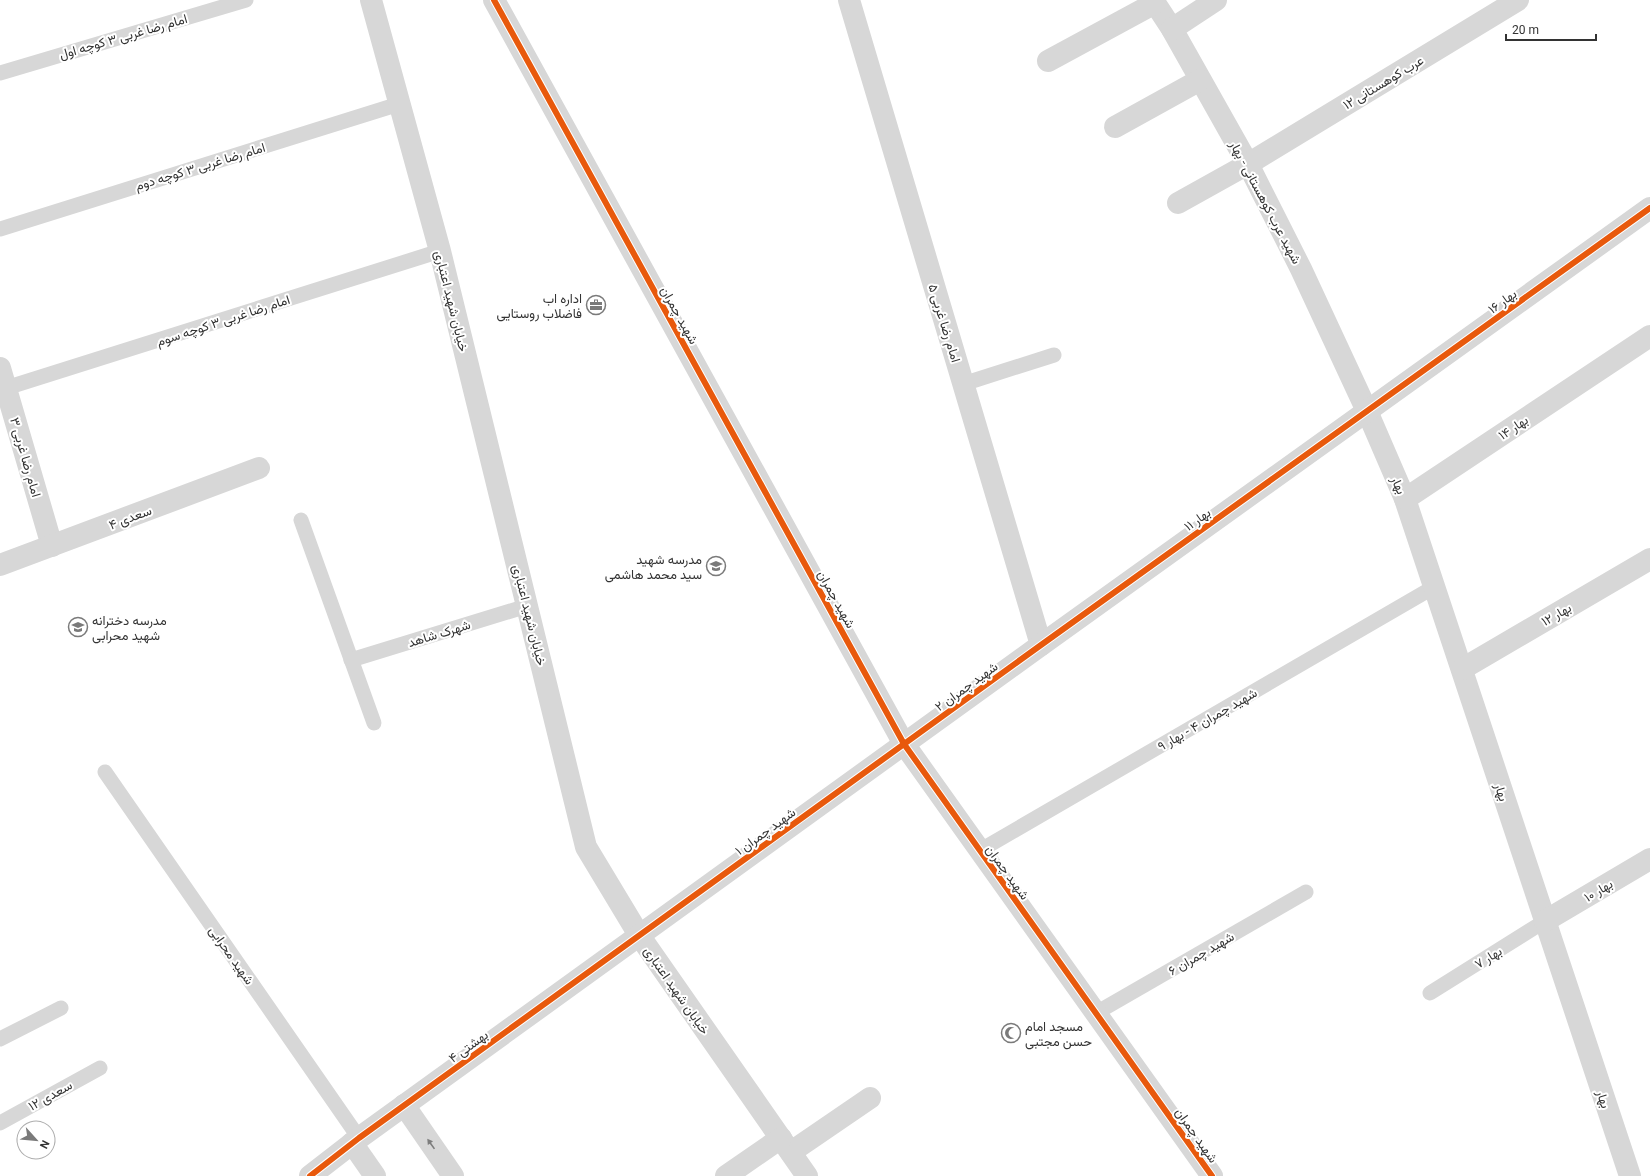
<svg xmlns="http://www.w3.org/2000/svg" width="1650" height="1176" viewBox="0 0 1650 1176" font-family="Roboto,Vazirmatn,sans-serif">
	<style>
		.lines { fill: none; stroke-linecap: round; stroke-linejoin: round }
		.service { stroke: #d7d7d7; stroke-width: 15 }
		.minor { stroke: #d7d7d7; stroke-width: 22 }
		.tertiary { stroke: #d7d7d7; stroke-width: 22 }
		.cycleway-casing { stroke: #fff; stroke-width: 8 }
		.cycleway { stroke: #e8590c; stroke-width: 6 }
		.oneway { fill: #7d7d7d }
		.labels { text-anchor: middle; stroke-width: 4; stroke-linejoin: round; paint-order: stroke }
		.street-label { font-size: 13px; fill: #333; stroke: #fff }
		.poi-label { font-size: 13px; fill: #333; stroke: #fff; text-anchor: end }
	</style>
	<rect width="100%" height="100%" fill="#fff"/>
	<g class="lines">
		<g class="service">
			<path d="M 0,73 L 246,0"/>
			<path d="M 0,229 L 399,104"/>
			<path d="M 963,384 L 1054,355"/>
			<path d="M 6,388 L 440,251"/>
			<path d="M 301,520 L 374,723"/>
			<path d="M 351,660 L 527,606"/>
			<path d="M 105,772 L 359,1138"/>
			<path d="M 979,851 L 1434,587"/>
			<path d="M 1430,993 L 1545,921"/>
			<path d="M 1096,1013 L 1306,892"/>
			<path d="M 0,1039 L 61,1008"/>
			<path d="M 0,1123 L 100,1068"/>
		</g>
		<g class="minor">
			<path d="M 371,0 L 440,251 L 586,847 L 639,935 L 807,1176"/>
			<path d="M 494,0 L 904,744 L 1212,1176"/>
			<path d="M 849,0 L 1041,645"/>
			<path d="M 1153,0 L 1172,29 L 1248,164 L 1301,269 L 1367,411 L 1405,499 L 1630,1176"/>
			<path d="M 1172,29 L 1216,0"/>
			<path d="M 1048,61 L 1155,3"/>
			<path d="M 1115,127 L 1200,80"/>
			<path d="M 1178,203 L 1248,164 L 1518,0"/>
			<path d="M 0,368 L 52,546"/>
			<path d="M 1405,499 L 1650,336"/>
			<path d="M 0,565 L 259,468"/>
			<path d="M 1462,669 L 1650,559"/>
			<path d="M 1545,921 L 1650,859"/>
			<path d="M 791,1152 L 870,1098"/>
			<path d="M 310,1176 L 359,1138 L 1041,645 L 1650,208"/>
			<path d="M 726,1176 L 781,1138"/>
		</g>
		<g class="tertiary">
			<path d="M 404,1105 L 453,1176"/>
			<path d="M 352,1143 L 375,1176"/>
		</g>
		<g class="cycleway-casing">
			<g id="cycleway">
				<path d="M 494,0 L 904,744 L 1212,1176"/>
				<path d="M 310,1176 L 359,1138 L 1041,645 L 1650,208"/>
			</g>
		</g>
		<use href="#cycleway" class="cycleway"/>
	</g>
	<defs><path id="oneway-solid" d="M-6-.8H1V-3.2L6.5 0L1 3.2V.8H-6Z"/></defs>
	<use class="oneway" href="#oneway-solid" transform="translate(431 1144) rotate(-125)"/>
	<defs>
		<g id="office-ring" transform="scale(1)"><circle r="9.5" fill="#fff" stroke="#7a7a7a" stroke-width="1.5"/><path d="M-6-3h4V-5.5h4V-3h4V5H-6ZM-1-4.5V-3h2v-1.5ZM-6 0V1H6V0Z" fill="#7a7a7a"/></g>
		<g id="school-ring" transform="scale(1)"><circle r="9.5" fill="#fff" stroke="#7a7a7a" stroke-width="1.5"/><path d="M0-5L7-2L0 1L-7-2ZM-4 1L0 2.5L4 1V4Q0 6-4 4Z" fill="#7a7a7a"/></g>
		<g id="mosque-ring" transform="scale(1)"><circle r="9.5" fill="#fff" stroke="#7a7a7a" stroke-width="1.5"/><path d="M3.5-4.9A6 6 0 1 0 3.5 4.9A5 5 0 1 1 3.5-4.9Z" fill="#7a7a7a"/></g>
	</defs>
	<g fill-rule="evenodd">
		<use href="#office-ring" x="596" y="305"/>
		<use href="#school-ring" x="716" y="566"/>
		<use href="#school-ring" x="78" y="627"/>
		<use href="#mosque-ring" x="1011" y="1033"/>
	</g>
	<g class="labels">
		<g class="street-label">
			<text transform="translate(123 36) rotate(-16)" y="5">امام رضا غربی ۳ کوچه اول</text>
			<text transform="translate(1383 82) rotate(-31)" y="5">عرب کوهستانی ۱۲</text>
			<text transform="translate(200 166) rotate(-17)" y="5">امام رضا غربی ۳ کوچه دوم</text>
			<text transform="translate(1266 202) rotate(62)" y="5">شهید عرب کوهستانی - بهار</text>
			<text transform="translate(452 301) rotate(76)" y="5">خیابان شهید اعتباری</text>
			<text transform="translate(1502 301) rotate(-36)" y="5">بهار ۱۶</text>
			<text transform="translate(680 315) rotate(61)" y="5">شهید چمران</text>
			<text transform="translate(223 320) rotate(-18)" y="5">امام رضا غربی ۳ کوچه سوم</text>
			<text transform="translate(945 323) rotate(73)" y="5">امام رضا غربی ۵</text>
			<text transform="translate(1513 427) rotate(-34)" y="5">بهار ۱۴</text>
			<text transform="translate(26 457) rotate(74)" y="5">امام رضا غربی ۳</text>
			<text transform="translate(1399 485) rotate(66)" y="5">بهار</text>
			<text transform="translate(130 517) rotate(-21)" y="5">سعدی ۴</text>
			<text transform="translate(1197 519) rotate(-36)" y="5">بهار ۱۱</text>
			<text transform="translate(837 599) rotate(61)" y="5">شهید چمران</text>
			<text transform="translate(1556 614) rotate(-30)" y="5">بهار ۱۲</text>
			<text transform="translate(530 615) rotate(76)" y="5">خیابان شهید اعتباری</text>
			<text transform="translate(439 633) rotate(-17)" y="5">شهرک شاهد</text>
			<text transform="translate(966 686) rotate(-36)" y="5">شهید چمران ۲</text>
			<text transform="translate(1207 719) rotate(-30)" y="5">شهید چمران ۴ - بهار ۹</text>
			<text transform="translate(1502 792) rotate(72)" y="5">بهار</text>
			<text transform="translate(765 831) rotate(-36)" y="5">شهید چمران ۱</text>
			<text transform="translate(1008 872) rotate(54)" y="5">شهید چمران</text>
			<text transform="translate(1598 890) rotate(-31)" y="5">بهار ۱۰</text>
			<text transform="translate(1201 953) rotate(-30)" y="5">شهید چمران ۶</text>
			<text transform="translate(232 955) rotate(55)" y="5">شهید محرابی</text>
			<text transform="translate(1488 957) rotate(-32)" y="5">بهار ۷</text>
			<text transform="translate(677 990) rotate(55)" y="5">خیابان شهید اعتباری</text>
			<text transform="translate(468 1046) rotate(-36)" y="5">بهشتی ۴</text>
			<text transform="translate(50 1095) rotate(-29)" y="5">سعدی ۱۲</text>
			<text transform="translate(1604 1099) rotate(72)" y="5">بهار</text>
			<text transform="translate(1197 1135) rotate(55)" y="5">شهید چمران</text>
		</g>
		<g class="poi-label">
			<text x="582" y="303">اداره اب<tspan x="582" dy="15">فاضلاب روستایی</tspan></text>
			<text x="702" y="564">مدرسه شهید<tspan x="702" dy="15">سید محمد هاشمی</tspan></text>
			<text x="92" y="625" text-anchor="start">مدرسه دخترانه<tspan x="92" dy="15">شهید محرابی</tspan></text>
			<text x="1025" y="1031" text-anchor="start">مسجد امام<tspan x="1025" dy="15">حسن مجتبی</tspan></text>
		</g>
	</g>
	<g transform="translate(36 1140) rotate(117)"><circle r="19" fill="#ffffff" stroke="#adadad"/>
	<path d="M0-3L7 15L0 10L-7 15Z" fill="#7a7a7a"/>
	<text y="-6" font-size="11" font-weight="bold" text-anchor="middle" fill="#333333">N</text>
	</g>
	<path d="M1506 34v6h90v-6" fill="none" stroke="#333333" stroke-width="2"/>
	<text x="1512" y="34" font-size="12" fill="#333333" stroke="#ffffff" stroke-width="3" paint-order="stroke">20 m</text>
</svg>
